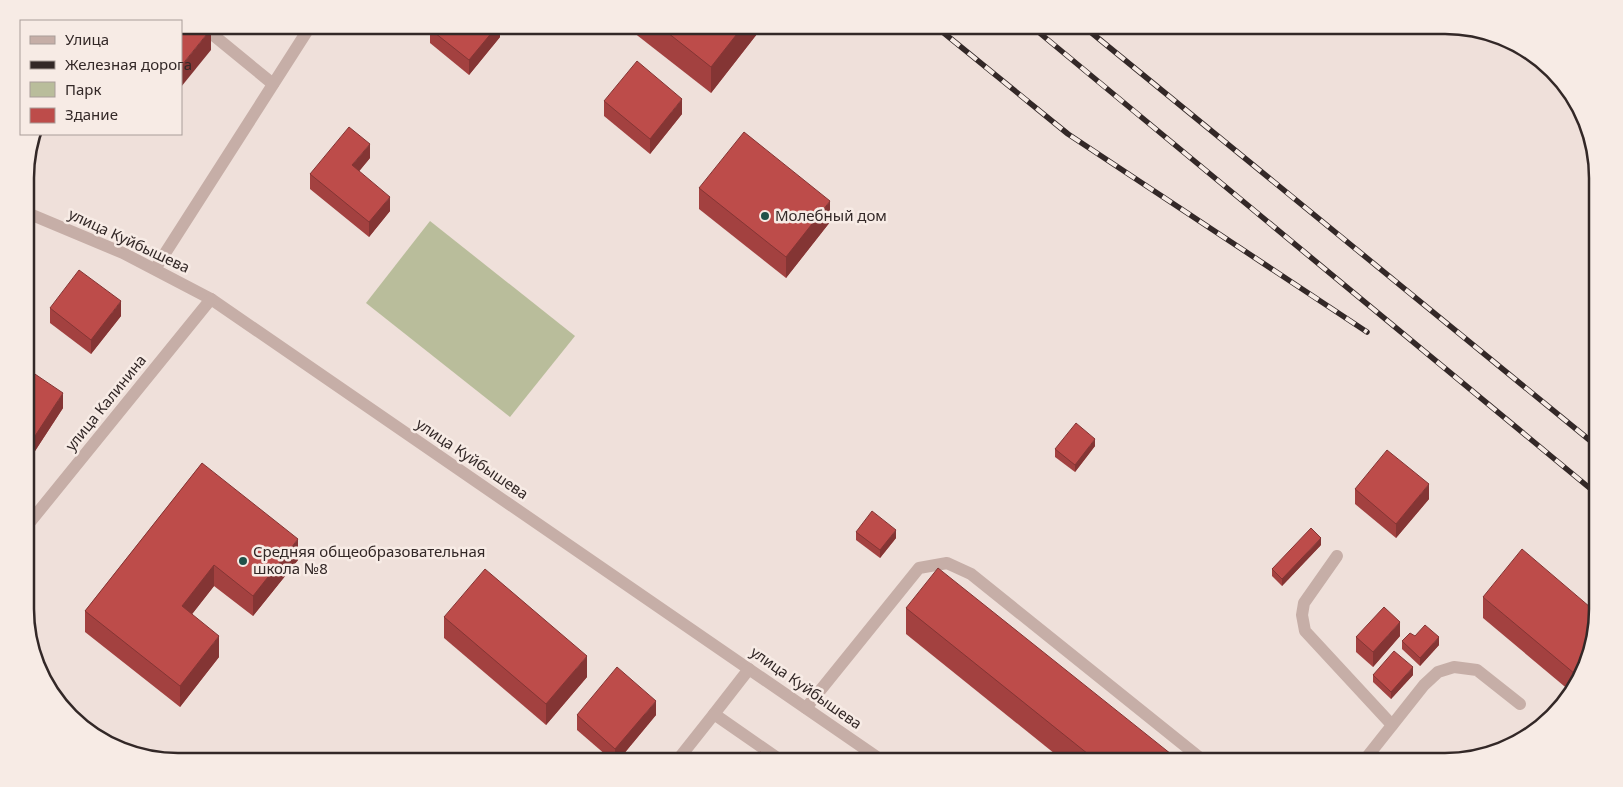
<svg xmlns="http://www.w3.org/2000/svg" width="1623" height="787" viewBox="0 0 1623 787" font-family="'Noto Sans',sans-serif">
	<style>
		.green { fill: #b9bd9b }
		.lines { fill: none; stroke-linecap: round; stroke-linejoin: round }
		.minor { stroke: #c6aea7; stroke-width: 12 }
		.rail-casing { stroke: #332827; stroke-width: 5.5 }
		.rail { stroke: #f7ebe5; stroke-width: 4; stroke-dasharray: 11; stroke-linecap: butt }
		.wall { fill: #a34140 }
		.shaded-wall { fill: #843534 }
		.building { fill: #bd4c4a; stroke: #843534 }
		.poi-dot { fill: #205149; stroke: #f7ebe5; stroke-width: 2 }
		.labels { text-anchor: middle; stroke-width: 5; stroke-linejoin: round; paint-order: stroke }
		.poi-label { font-size: 15px; fill: #332827; stroke: #f7ebe5; text-anchor: start }
		.street-label { font-size: 15px; fill: #332827; stroke: #f7ebe5 }
		.rim { fill: none; stroke: #332827; stroke-width: 2.5 }
	</style>
	<rect width="100%" height="100%" fill="#efe0da"/>
	<path class="green" d="M 430,221 L 575,336 L 510,417 L 366,303 Z"/>
	<g class="lines">
		<g class="minor">
			<path d="M 201,25 L 273,84"/>
			<path d="M 25,212 L 123,253 L 211,299 L 884,762"/>
			<path d="M 155,269 L 311,25"/>
			<path d="M 26,527 L 211,299"/>
			<path d="M 1337,556 L 1304,603 L 1302,615 L 1305,631 L 1392,725"/>
			<path d="M 806,708 L 919,568 L 947,563 L 971,574 L 1205,762"/>
			<path d="M 714,714 L 749,669"/>
			<path d="M 676,762 L 714,714 L 783,762"/>
			<path d="M 1363,762 L 1424,685 L 1438,672 L 1454,667 L 1477,670 L 1520,704"/>
		</g>
		<g class="rail-casing">
			<g id="rail">
				<path d="M 934,25 L 1068,134 L 1367,332"/>
				<path d="M 1030,25 L 1598,495"/>
				<path d="M 1082,25 L 1598,447"/>
			</g>
		</g>
		<use href="#rail" class="rail"/>
	</g>
	<g class="wall">
		<path d="M 500,25 L 500,37 L 469,75 L 430,43 L 430,29 Z"/>
		<path d="M 624,25 L 764,25 L 711,93 Z"/>
		<path d="M 604,101 L 682,114 L 650,154 L 604,116 Z"/>
		<path d="M 370,158 L 359,171 L 390,211 L 369,237 L 310,189 L 310,174 Z"/>
		<path d="M 699,188 L 830,222 L 786,278 L 699,209 Z"/>
		<path d="M 50,308 L 121,316 L 91,354 L 50,323 Z"/>
		<path d="M 26,368 L 63,408 L 35,451 L 26,445 Z"/>
		<path d="M 1095,446 L 1075,472 L 1055,457 L 1055,449 Z"/>
		<path d="M 202,463 L 298,560 L 253,616 L 214,586 L 192,614 L 219,657 L 180,707 L 85,632 L 85,611 Z"/>
		<path d="M 1355,489 L 1429,499 L 1396,538 L 1355,504 Z"/>
		<path d="M 856,532 L 896,538 L 880,558 L 856,540 Z"/>
		<path d="M 1321,545 L 1282,586 L 1272,576 L 1272,569 Z"/>
		<path d="M 1483,597 L 1582,677 L 1570,691 L 1483,618 Z"/>
		<path d="M 906,608 L 1181,762 L 1065,762 L 906,634 Z"/>
		<path d="M 444,617 L 587,677 L 546,725 L 444,638 Z"/>
		<path d="M 1400,636 L 1373,667 L 1356,652 L 1356,637 Z"/>
		<path d="M 1415,636 L 1439,645 L 1420,666 L 1402,649 L 1402,641 Z"/>
		<path d="M 1373,675 L 1413,675 L 1391,699 L 1373,682 Z"/>
		<path d="M 577,715 L 656,715 L 617,762 L 614,762 L 577,730 Z"/>
	</g>
	<g class="shaded-wall">
		<path d="M 498,25 L 500,25 L 500,37 L 469,75 L 469,60 Z"/>
		<path d="M 744,25 L 764,25 L 711,93 L 711,67 Z"/>
		<path d="M 211,29 L 211,50 L 181,87 L 181,66 Z"/>
		<path d="M 682,99 L 682,114 L 650,154 L 650,139 Z"/>
		<path d="M 370,144 L 370,158 L 352,180 L 352,165 Z"/>
		<path d="M 390,197 L 390,211 L 369,237 L 369,222 Z"/>
		<path d="M 830,201 L 830,222 L 786,278 L 786,257 Z"/>
		<path d="M 121,301 L 121,316 L 91,354 L 91,340 Z"/>
		<path d="M 63,393 L 63,408 L 35,451 L 35,436 Z"/>
		<path d="M 1095,439 L 1095,446 L 1075,472 L 1075,465 Z"/>
		<path d="M 1429,484 L 1429,499 L 1396,538 L 1396,524 Z"/>
		<path d="M 896,530 L 896,538 L 880,558 L 880,550 Z"/>
		<path d="M 1321,538 L 1321,545 L 1282,586 L 1282,579 Z"/>
		<path d="M 298,539 L 298,560 L 253,616 L 253,596 Z"/>
		<path d="M 214,565 L 214,586 L 182,627 L 182,606 Z"/>
		<path d="M 1400,622 L 1400,636 L 1373,667 L 1373,652 Z"/>
		<path d="M 219,636 L 219,657 L 180,707 L 180,686 Z"/>
		<path d="M 1439,637 L 1439,645 L 1420,666 L 1420,658 Z"/>
		<path d="M 587,656 L 587,677 L 546,725 L 546,704 Z"/>
		<path d="M 1413,667 L 1413,675 L 1391,699 L 1391,692 Z"/>
		<path d="M 656,701 L 656,715 L 617,762 L 615,762 L 615,749 Z"/>
	</g>
	<g class="building">
		<path d="M 181,25 L 207,25 L 211,29 L 181,66 Z"/>
		<path d="M 433,25 L 498,25 L 469,60 L 430,29 Z"/>
		<path d="M 658,25 L 744,25 L 711,67 Z"/>
		<path d="M 637,61 L 682,99 L 650,139 L 604,101 Z"/>
		<path d="M 349,127 L 370,144 L 352,165 L 390,197 L 369,222 L 310,174 Z"/>
		<path d="M 744,132 L 830,201 L 786,257 L 699,188 Z"/>
		<path d="M 79,270 L 121,301 L 91,340 L 50,308 Z"/>
		<path d="M 26,368 L 63,393 L 35,436 L 26,430 Z"/>
		<path d="M 1076,423 L 1095,439 L 1075,465 L 1055,449 Z"/>
		<path d="M 1387,450 L 1429,484 L 1396,524 L 1355,489 Z"/>
		<path d="M 202,463 L 298,539 L 253,596 L 214,565 L 182,606 L 219,636 L 180,686 L 85,611 Z"/>
		<path d="M 872,511 L 896,530 L 880,550 L 856,532 Z"/>
		<path d="M 1311,528 L 1321,538 L 1282,579 L 1272,569 Z"/>
		<path d="M 1522,549 L 1597,613 L 1582,677 L 1581,679 L 1483,597 Z"/>
		<path d="M 938,568 L 1181,762 L 1098,762 L 906,608 Z"/>
		<path d="M 485,569 L 587,656 L 546,704 L 444,617 Z"/>
		<path d="M 1384,607 L 1400,622 L 1373,652 L 1356,637 Z"/>
		<path d="M 1425,625 L 1439,637 L 1420,658 L 1402,641 L 1410,633 L 1415,636 Z"/>
		<path d="M 1394,651 L 1413,667 L 1391,692 L 1373,675 Z"/>
		<path d="M 617,667 L 656,701 L 615,749 L 577,715 Z"/>
		<path d="M 761,752 L 768,762 L 746,762 Z"/>
	</g>
	<g class="poi-dot">
		<circle cx="765" cy="216" r="5"/>
		<circle cx="243" cy="561" r="5"/>
	</g>
	<g class="labels">
		<g class="poi-label">
			<text x="775" y="221">Молебный дом</text>
			<text x="253" y="557">Средняя общеобразовательная<tspan x="253" dy="17">школа №8</tspan></text>
		</g>
		<g class="street-label">
			<text transform="translate(129 241) rotate(25)" y="5">улица Куйбышева</text>
			<text transform="translate(106 403) rotate(-51)" y="5">улица Калинина</text>
			<text transform="translate(472 459) rotate(34)" y="5">улица Куйбышева</text>
			<text transform="translate(806 688) rotate(35)" y="5">улица Куйбышева</text>
		</g>
	</g>
	<path d="M0 0H1623V787H0ZM178 34H1445A144 144 0 0 1 1589 178V609A144 144 0 0 1 1445 753H178A144 144 0 0 1 34 609V178A144 144 0 0 1 178 34Z" fill="#f7ebe5" fill-rule="evenodd"/>
	<path class="rim" d="M178 34H1445A144 144 0 0 1 1589 178V609A144 144 0 0 1 1445 753H178A144 144 0 0 1 34 609V178A144 144 0 0 1 178 34Z"/>
	<rect x="20" y="20" width="162" height="115" fill="#f7ebe5" stroke="#a99d99"/>
	<rect x="30" y="36" width="25" height="8" fill="#c6aea7" stroke="#a99d99"/>
	<text x="65" y="45" font-size="15" fill="#332827">Улица</text>
	<rect x="30" y="61" width="25" height="8" fill="#332827" stroke="#a99d99"/>
	<text x="65" y="70" font-size="15" fill="#332827">Железная дорога</text>
	<rect x="30" y="82" width="25" height="15" fill="#b9bd9b" stroke="#a99d99"/>
	<text x="65" y="95" font-size="15" fill="#332827">Парк</text>
	<rect x="30" y="108" width="25" height="15" fill="#bd4c4a" stroke="#a99d99"/>
	<text x="65" y="120" font-size="15" fill="#332827">Здание</text>
</svg>
